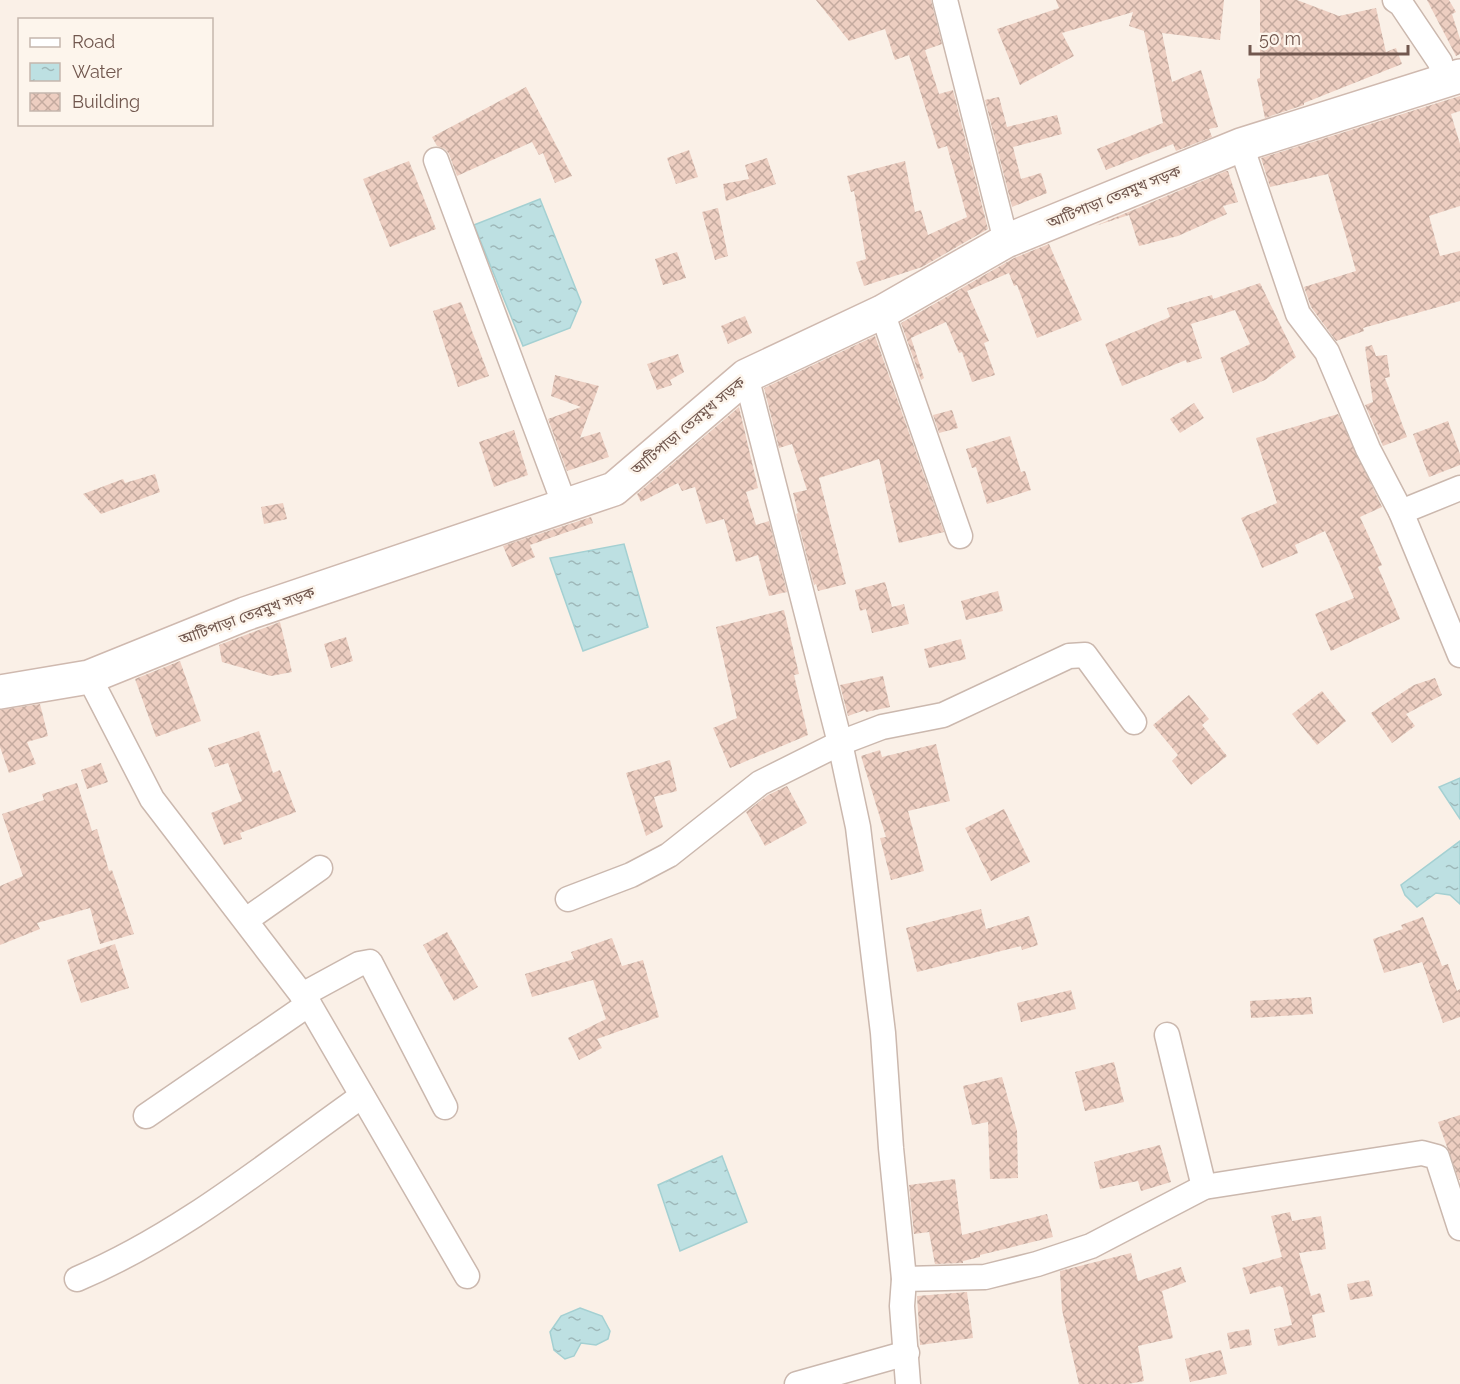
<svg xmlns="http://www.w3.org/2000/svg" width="1460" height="1384" viewBox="0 0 1460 1384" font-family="Raleway,'Noto Sans Bengali',sans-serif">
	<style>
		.water { fill: url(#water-ripples); stroke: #a4d0d2; stroke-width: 1.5 }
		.building { fill: url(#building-cross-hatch) }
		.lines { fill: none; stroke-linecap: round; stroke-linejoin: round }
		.minor-casing { stroke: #cbb8ae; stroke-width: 27 }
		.secondary-casing { stroke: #cfb9af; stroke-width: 36 }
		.minor { stroke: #fff; stroke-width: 24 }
		.secondary { stroke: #fff; stroke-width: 33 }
		.labels { text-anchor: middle; stroke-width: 5; stroke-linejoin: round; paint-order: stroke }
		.street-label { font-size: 15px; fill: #71574e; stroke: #fdf5ec }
	</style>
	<defs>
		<pattern id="water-ripples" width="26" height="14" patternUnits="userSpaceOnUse" patternTransform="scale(1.5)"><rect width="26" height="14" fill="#bde0e2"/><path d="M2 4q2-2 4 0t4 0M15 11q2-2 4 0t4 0" fill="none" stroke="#9eb8b9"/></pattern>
		<pattern id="building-cross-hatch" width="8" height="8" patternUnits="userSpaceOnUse" patternTransform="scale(1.5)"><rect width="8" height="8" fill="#edcec1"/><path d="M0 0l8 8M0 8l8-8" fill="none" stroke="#c4aa9f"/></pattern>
	</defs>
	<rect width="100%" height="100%" fill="#faf0e7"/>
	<g class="water">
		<path d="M 540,199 L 581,302 L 570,328 L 523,346 L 474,225 Z"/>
		<path d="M 624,544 L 648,627 L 583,651 L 550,558 Z"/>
		<path d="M 1460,778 L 1460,819 L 1439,787 Z"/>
		<path d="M 1460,841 L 1460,904 L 1450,895 L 1436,893 L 1417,907 L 1405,895 L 1401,885 Z"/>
		<path d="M 722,1156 L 747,1222 L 680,1251 L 658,1185 Z"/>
		<path d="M 580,1308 L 602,1316 L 610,1331 L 608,1339 L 596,1345 L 581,1343 L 574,1356 L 565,1359 L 554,1350 L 550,1332 L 561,1316 Z"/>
	</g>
	<g class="building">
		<path d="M 816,0 L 931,0 L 942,44 L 925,50 L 939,94 L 953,90 L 988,229 L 922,267 L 864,286 L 856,262 L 866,259 L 854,191 L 851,192 L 847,176 L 905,161 L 915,212 L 921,210 L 928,235 L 967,217 L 947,146 L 938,149 L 909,55 L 895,60 L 885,29 L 849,41 Z"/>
		<path d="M 1056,0 L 1224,0 L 1220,40 L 1162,33 L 1172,82 L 1201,70 L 1218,127 L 1209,129 L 1212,137 L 1176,151 L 1173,144 L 1106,170 L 1097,149 L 1163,123 L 1144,31 L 1129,26 L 1133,12 L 1062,33 L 1074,56 L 1020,85 L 997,29 L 1059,8 Z"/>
		<path d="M 1260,0 L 1297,0 L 1339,16 L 1376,8 L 1386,52 L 1396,48 L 1402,64 L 1304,103 L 1304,105 L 1265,118 L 1257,79 L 1260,78 L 1260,47 L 1264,45 L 1260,44 Z"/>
		<path d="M 1427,0 L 1449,0 L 1456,12 L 1452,14 L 1460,39 L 1460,54 L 1456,56 Z"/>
		<path d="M 526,87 L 572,176 L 555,183 L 543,153 L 539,155 L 532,142 L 457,176 L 449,154 L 445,149 L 437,146 L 432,137 Z"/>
		<path d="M 1460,96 L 1460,111 L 1451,114 L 1460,144 L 1460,206 L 1429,216 L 1440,256 L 1460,251 L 1460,301 L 1363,328 L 1364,331 L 1336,341 L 1311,307 L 1304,287 L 1356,271 L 1328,174 L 1270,187 L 1261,158 Z"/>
		<path d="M 999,97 L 1007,127 L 1057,115 L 1062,134 L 1013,147 L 1021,179 L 1041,173 L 1047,193 L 1012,207 L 985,100 Z"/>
		<path d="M 689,150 L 698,177 L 676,184 L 667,158 Z"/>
		<path d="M 767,158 L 776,184 L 726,201 L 723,184 L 749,179 L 745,165 Z"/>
		<path d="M 409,161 L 436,229 L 390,247 L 363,179 Z"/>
		<path d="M 1226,171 L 1228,171 L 1238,202 L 1223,206 L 1227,214 L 1178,236 L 1139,246 L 1129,215 L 1095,226 Z"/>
		<path d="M 718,208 L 728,256 L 715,260 L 702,212 Z"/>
		<path d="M 1049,244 L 1082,320 L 1037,338 L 1017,285 L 1014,286 L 1009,273 L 967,291 L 989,341 L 984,343 L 995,375 L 972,382 L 962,352 L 959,353 L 946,322 L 911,338 L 924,378 L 921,380 L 901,323 L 1014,258 Z"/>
		<path d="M 677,252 L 686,278 L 663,285 L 655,259 Z"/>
		<path d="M 1260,283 L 1296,357 L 1265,380 L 1233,393 L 1220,358 L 1250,344 L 1235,310 L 1191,324 L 1202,358 L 1187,363 L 1186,360 L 1122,386 L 1105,344 L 1170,317 L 1167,308 L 1212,295 L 1213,299 Z"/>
		<path d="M 461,302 L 489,376 L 458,387 L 433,311 Z"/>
		<path d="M 745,316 L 752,333 L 728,344 L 721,326 Z"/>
		<path d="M 875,336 L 944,532 L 899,543 L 879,459 L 819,478 L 846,584 L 818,591 L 816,584 L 814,585 L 796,514 L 798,513 L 793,493 L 807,490 L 792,444 L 779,448 L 764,388 Z"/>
		<path d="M 1372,345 L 1376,356 L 1387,355 L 1390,377 L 1385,378 L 1407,437 L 1383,446 L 1365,405 L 1373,402 L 1365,347 Z"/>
		<path d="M 678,354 L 684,372 L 670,380 L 672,385 L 657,390 L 647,364 Z"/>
		<path d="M 555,375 L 599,386 L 580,438 L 600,432 L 609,457 L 567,471 L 548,419 L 581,407 L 551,396 Z"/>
		<path d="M 1194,403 L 1204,418 L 1180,433 L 1170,419 Z"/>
		<path d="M 739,407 L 758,488 L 746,492 L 756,525 L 769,521 L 787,592 L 769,596 L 758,555 L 736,562 L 724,519 L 706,524 L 695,487 L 682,491 L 678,483 L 641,502 L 637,494 Z"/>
		<path d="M 952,410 L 958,428 L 939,433 L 933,415 Z"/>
		<path d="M 1338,414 L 1382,507 L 1360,517 L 1382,565 L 1378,567 L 1400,619 L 1331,651 L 1315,614 L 1354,598 L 1325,531 L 1295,545 L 1298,553 L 1262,568 L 1241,518 L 1277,503 L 1256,438 Z"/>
		<path d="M 1448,421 L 1460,454 L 1460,465 L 1429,477 L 1413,434 Z"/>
		<path d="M 514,430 L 528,475 L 494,487 L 479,442 Z"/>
		<path d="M 1010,436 L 1021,472 L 1025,471 L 1031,490 L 987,504 L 976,467 L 972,468 L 966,449 Z"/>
		<path d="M 155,474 L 160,492 L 101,514 L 83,494 L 123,479 L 125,483 Z"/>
		<path d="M 283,503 L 287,519 L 264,524 L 261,507 Z"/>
		<path d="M 591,517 L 593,523 L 530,545 L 535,557 L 512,567 L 503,546 Z"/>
		<path d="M 885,582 L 892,607 L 904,604 L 909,624 L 872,633 L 866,609 L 860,611 L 855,590 Z"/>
		<path d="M 998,591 L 1003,611 L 966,620 L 961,601 Z"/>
		<path d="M 784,610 L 799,674 L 794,675 L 808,735 L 730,768 L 713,728 L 737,718 L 716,627 Z"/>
		<path d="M 280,622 L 292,672 L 271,676 L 222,662 L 219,645 Z"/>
		<path d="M 346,637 L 353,661 L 331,668 L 324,644 Z"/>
		<path d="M 961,639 L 966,659 L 929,668 L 924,649 Z"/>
		<path d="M 180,661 L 201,721 L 156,737 L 135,679 Z"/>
		<path d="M 883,676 L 890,707 L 866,712 L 865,710 L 848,716 L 840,685 Z"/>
		<path d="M 1435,678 L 1442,695 L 1406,714 L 1415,726 L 1392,743 L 1371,713 L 1414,685 Z"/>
		<path d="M 1322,691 L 1346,721 L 1317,745 L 1292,714 Z"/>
		<path d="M 1189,695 L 1209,719 L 1202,725 L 1227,756 L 1191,785 L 1172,761 L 1178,755 L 1153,725 Z"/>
		<path d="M 40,704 L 48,736 L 27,742 L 36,764 L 9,773 L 0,747 L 0,710 Z"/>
		<path d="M 259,731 L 273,773 L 280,770 L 296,812 L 240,833 L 242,839 L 224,845 L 211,813 L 242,801 L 228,763 L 215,767 L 208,748 Z"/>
		<path d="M 936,744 L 950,801 L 908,811 L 924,871 L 891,880 L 880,838 L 886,837 L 861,756 L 880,750 L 882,757 Z"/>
		<path d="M 670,760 L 677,791 L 654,797 L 663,827 L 646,836 L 626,773 Z"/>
		<path d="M 101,763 L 108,782 L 87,789 L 81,770 Z"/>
		<path d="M 77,783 L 92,831 L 97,829 L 109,871 L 112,870 L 134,934 L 100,944 L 90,908 L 37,923 L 40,929 L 0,945 L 0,886 L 23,876 L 2,814 L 44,800 L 42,794 Z"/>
		<path d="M 787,786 L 807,823 L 765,846 L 746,812 L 768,795 Z"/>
		<path d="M 1004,809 L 1030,862 L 991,881 L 965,828 Z"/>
		<path d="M 981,909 L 986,929 L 1029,916 L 1038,945 L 1022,950 L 1021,946 L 917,972 L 906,928 Z"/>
		<path d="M 1423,917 L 1442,966 L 1448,964 L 1457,991 L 1460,989 L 1460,1017 L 1443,1023 L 1422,962 L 1384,973 L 1373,939 L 1403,929 L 1401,925 Z"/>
		<path d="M 447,932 L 478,987 L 454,1001 L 423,945 Z"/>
		<path d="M 612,938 L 622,966 L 643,960 L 659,1017 L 597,1039 L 602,1048 L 579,1060 L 568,1038 L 606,1019 L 593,980 L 532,997 L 525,974 L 574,959 L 571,952 Z"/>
		<path d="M 115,944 L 129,988 L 81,1003 L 67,960 Z"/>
		<path d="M 1071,990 L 1076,1009 L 1021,1022 L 1017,1003 Z"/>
		<path d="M 1311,997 L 1313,1014 L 1251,1018 L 1250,1001 Z"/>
		<path d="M 1114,1062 L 1124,1102 L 1085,1111 L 1075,1072 Z"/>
		<path d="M 1002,1077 L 1017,1131 L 1018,1178 L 990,1179 L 988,1122 L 972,1125 L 963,1086 Z"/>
		<path d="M 1460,1115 L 1460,1180 L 1459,1180 L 1438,1122 Z"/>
		<path d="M 1160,1145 L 1171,1182 L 1141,1191 L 1138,1181 L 1100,1189 L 1094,1162 Z"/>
		<path d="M 955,1179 L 962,1235 L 1047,1214 L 1053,1237 L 980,1255 L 980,1257 L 963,1261 L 963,1263 L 935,1264 L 929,1232 L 914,1234 L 909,1185 Z"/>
		<path d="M 1290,1212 L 1292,1221 L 1321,1216 L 1326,1249 L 1299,1253 L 1311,1296 L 1320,1293 L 1325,1312 L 1312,1315 L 1316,1337 L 1278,1346 L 1274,1329 L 1292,1325 L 1283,1288 L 1280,1286 L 1250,1294 L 1242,1268 L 1282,1257 L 1271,1216 Z"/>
		<path d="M 1131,1253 L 1138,1281 L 1181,1267 L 1186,1282 L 1162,1291 L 1173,1338 L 1138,1346 L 1144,1381 L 1128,1384 L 1079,1384 L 1062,1310 L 1060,1271 Z"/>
		<path d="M 1369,1280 L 1373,1296 L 1350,1300 L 1347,1284 Z"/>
		<path d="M 967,1292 L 973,1338 L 920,1345 L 917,1296 Z"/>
		<path d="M 1249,1329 L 1252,1345 L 1230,1349 L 1227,1333 Z"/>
		<path d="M 1221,1350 L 1227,1374 L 1190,1382 L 1185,1359 Z"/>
	</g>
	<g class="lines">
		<g class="minor-casing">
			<g id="minor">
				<path d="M 945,0 L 1006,241"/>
				<path d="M 1395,0 L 1401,4 L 1440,62 L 1445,80"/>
				<path d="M 1241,145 L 1298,314 L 1327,352 L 1368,449 L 1401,512 L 1460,655"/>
				<path d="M 436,160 L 565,506"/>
				<path d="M 882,312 L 960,536"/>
				<path d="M 746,376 L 840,743 L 858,827 L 883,1033 L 891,1148 L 904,1279 L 902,1306 L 908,1384"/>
				<path d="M 1401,512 L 1460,488"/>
				<path d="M 89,677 L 152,799 L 309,1004 L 467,1276"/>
				<path d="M 568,899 L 631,875 L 669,855 L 760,783 L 840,743 L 882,727 L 943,715 L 1069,656 L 1085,655 L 1134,722"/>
				<path d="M 246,920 L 320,868"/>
				<path d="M 302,995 L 359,964 L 370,962 L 445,1107"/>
				<path d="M 1167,1035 L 1204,1187"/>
				<path d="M 146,1116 L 309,1004"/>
				<path d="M 77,1279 C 181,1235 270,1161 362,1096"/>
				<path d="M 904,1279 L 985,1277 L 1037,1264 L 1091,1246 L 1204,1187 L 1422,1153 L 1437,1157 L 1460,1228"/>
				<path d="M 797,1384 L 907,1353"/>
			</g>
		</g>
		<g class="secondary-casing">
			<path id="secondary" d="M 0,692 L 89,677 L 245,614 L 614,489 L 746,376 L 882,312 L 1006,241 L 1241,145 L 1460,76"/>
		</g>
		<use href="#minor" class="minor"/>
		<use href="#secondary" class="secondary"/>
	</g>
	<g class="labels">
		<g class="street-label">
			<text transform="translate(1114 197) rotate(-22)" y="5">আটিপাড়া তেরমুখ সড়ক</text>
			<text transform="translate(688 426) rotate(-40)" y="5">আটিপাড়া তেরমুখ সড়ক</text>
			<text transform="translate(247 616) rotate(-20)" y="5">আটিপাড়া তেরমুখ সড়ক</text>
		</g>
	</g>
	<rect x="18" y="18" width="195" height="108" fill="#fdf5ec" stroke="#c5b6ad" stroke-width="1.5"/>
	<rect x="30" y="38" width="30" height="9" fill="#ffffff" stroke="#c5b6ad" stroke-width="1.5"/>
	<text x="72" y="48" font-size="18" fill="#71574e">Road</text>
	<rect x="30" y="63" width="30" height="18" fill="url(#water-ripples)" stroke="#c5b6ad" stroke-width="1.5"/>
	<text x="72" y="78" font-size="18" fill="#71574e">Water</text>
	<rect x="30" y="93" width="30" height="18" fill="url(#building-cross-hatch)" stroke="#c5b6ad" stroke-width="1.5"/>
	<text x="72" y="108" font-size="18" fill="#71574e">Building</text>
	<path d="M1250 45v9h158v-9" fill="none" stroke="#71574e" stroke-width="3"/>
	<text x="1259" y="45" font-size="18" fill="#71574e" stroke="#fdf5ec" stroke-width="4.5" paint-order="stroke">50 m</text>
</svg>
